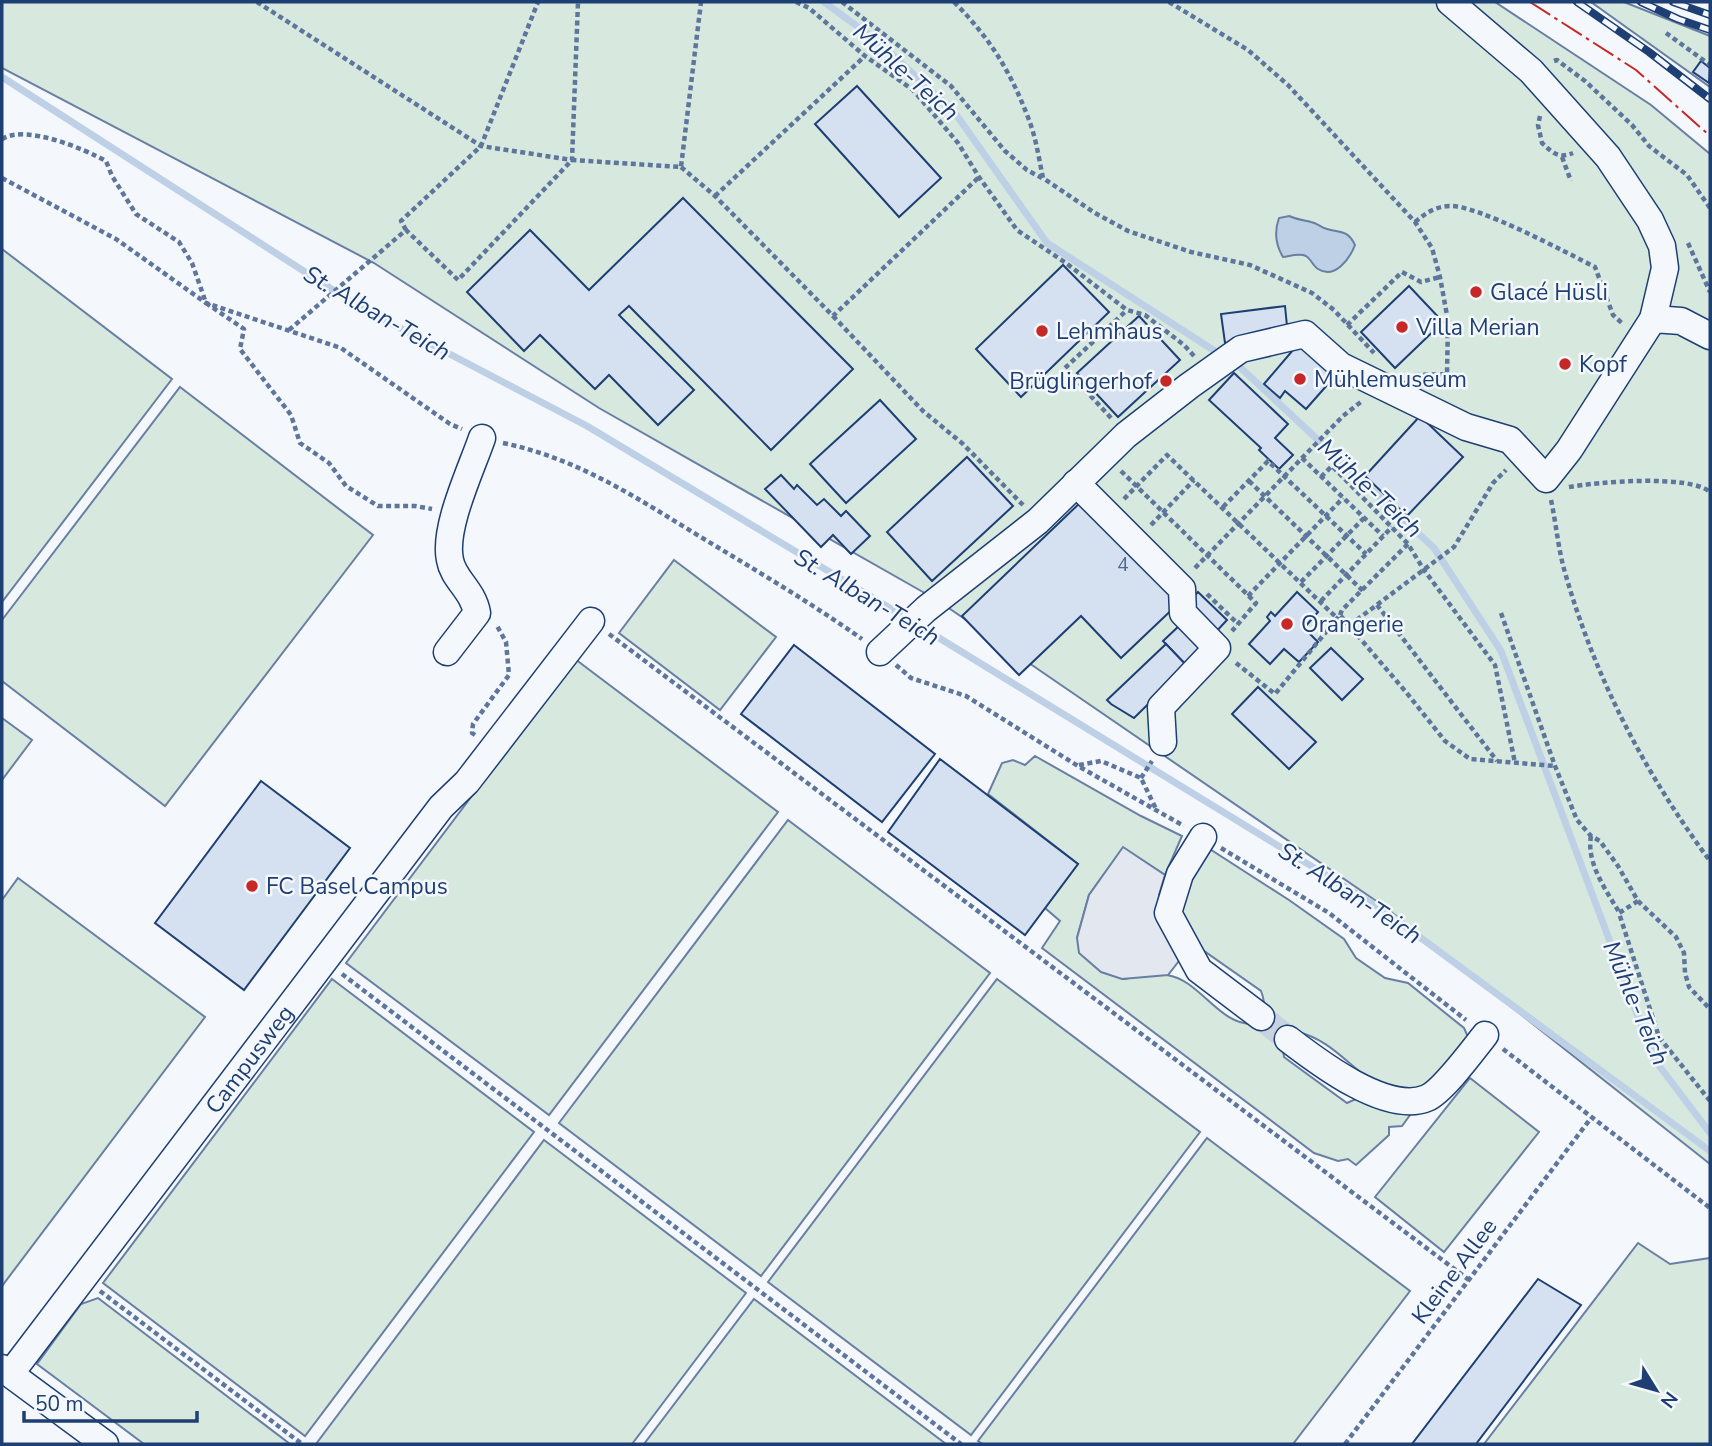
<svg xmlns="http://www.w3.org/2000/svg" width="1712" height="1446" viewBox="0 0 1712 1446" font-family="'Nunito Sans',sans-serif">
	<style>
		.green { fill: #d7e8df; stroke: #687fa3; stroke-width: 2 }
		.parking { fill: #e3e8f0; stroke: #687fa3; stroke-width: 2 }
		.water { fill: #bed0e5; stroke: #687fa3; stroke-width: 2 }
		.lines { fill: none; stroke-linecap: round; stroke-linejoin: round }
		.stream { stroke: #bed0e5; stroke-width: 7 }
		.building { fill: #d5e0f0; stroke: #1d3f73; stroke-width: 2 }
		.minor-tunnel { stroke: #c9d2e0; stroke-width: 26; stroke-dasharray: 26 13; stroke-linecap: butt }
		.minor-casing { stroke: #1d3f73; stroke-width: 29 }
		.path { stroke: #5e769c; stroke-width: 4.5; stroke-dasharray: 5 3.5; stroke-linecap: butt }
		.minor { stroke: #f4f7fb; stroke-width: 26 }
		.rail-casing { stroke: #1d3f73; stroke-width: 8 }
		.rail { stroke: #f4f7fb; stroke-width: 5; stroke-dasharray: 16; stroke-linecap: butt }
		.power { stroke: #c62828; stroke-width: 2; stroke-dasharray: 24 5 3.5 5; stroke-linecap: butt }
		.poi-dot { fill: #c62828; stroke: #f4f7fb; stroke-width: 2.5 }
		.labels { text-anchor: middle; stroke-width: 5; stroke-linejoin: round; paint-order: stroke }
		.number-label { font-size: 19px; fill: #4b6792 }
		.poi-label { font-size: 23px; fill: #1d3f73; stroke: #f4f7fb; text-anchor: start }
		.street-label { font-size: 23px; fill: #1d3f73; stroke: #f4f7fb }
		.water-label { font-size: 24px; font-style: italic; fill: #1d3f73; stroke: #f4f7fb }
	</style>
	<rect width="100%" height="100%" fill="#f4f7fb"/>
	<g class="green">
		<path d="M 2,2 L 1495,2 L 1651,105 L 1710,154 L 1710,1164 L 1385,907 L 937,600 L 599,408 L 374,263 L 2,68 Z"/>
		<path d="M 1591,2 L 1624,2 L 1710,36 L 1710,87 Z"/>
		<path d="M 2,249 L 172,379 L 2,602 Z"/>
		<path d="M 180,387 L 373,535 L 165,806 L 2,681 L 2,620 Z"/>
		<path d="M 674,560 L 776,637 L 720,710 L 619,633 Z"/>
		<path d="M 575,659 L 778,812 L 549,1115 L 346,963 Z"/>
		<path d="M 2,718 L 32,740 L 2,780 Z"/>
		<path d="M 1035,756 L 1141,816 L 1182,836 L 1165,875 L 1123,848 L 1089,895 L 1077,938 L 1123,979 C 1136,977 1153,973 1167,975 C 1200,980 1218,1024 1252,1024 C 1264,1013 1267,1007 1261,991 L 1190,941 L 1178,910 L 1205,846 L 1289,900 L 1344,939 L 1356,958 L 1385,978 L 1408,983 L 1464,1028 L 1468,1037 L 1458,1052 L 1421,1091 C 1409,1090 1392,1092 1382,1087 C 1352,1071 1332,1039 1297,1032 L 1283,1050 L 1284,1057 L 1292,1063 L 1347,1103 L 1358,1098 L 1413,1111 L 1402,1126 L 1389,1127 L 1389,1135 L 1356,1165 L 1348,1159 L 1338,1161 L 1314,1153 L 1042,948 L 1060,921 L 1045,908 L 1078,864 L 988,794 L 1002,763 L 1013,760 L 1025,765 Z"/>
		<path d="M 788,820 L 990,973 L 761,1276 L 559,1123 Z"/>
		<path d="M 18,878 L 205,1017 L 2,1286 L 2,900 Z"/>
		<path d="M 332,979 L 534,1132 L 305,1436 L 103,1283 Z"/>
		<path d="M 997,979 L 1200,1132 L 971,1435 L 768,1282 Z"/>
		<path d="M 1470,1078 L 1539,1132 L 1444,1252 L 1375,1197 Z"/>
		<path d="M 1207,1138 L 1410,1291 L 1293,1444 L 983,1444 L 978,1441 Z"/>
		<path d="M 544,1140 L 746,1293 L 632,1444 L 316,1444 Z"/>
		<path d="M 1638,1243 L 1670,1264 L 1710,1258 L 1710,1444 L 1484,1444 Z"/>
		<path d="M 98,1298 L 290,1444 L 144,1444 L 37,1364 L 81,1304 Z"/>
		<path d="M 754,1299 L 946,1444 L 644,1444 Z"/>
	</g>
	<path class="parking" d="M 1123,847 L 1165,875 L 1159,895 L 1158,912 L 1182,957 L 1168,975 L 1122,979 L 1101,972 L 1079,953 L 1077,938 L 1089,895 Z"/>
	<path class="water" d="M 1289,216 C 1298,220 1303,220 1311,222 C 1317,223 1322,228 1327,229 C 1341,233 1348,230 1355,245 C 1350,258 1335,280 1318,269 C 1313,266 1311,259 1306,256 C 1300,253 1290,256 1283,257 C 1275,244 1274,232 1279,218 Z"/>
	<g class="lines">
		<g class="stream">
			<path d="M 824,2 L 880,43 L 955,113 L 1047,243 L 1221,355"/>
			<path d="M 2,77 L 358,306 L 587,426 L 908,619"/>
			<path d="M 1231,361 L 1242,369 L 1434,548 L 1501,651 L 1654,1059 L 1710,1133"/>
			<path d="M 918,625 L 1383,910 L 1710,1151"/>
		</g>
	</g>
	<g class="building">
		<path d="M 1701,61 L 1710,68 L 1709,83 L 1693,72 Z"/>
		<path d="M 857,86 L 941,178 L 899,217 L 815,124 Z"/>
		<path d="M 683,198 L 853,369 L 771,450 L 629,306 L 619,315 L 694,390 L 658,425 L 609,375 L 595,389 L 540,335 L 524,351 L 467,292 L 530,230 L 589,290 Z"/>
		<path d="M 1063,265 L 1109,312 L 1021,397 L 976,349 Z"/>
		<path d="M 1409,286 L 1443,322 L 1395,368 L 1361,332 Z"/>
		<path d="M 1285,306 L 1288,336 L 1225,343 L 1221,314 Z"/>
		<path d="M 1139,316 L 1180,360 L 1118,417 L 1077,373 Z"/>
		<path d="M 1299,343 L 1336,375 L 1306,409 L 1285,391 L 1280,398 L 1264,384 Z"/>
		<path d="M 1234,373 L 1288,424 L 1275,438 L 1293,455 L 1279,469 L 1259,450 L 1261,448 L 1209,400 Z"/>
		<path d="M 880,400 L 916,439 L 846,503 L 810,464 Z"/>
		<path d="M 1420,416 L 1463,457 L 1407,516 L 1365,476 Z"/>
		<path d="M 967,457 L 1013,506 L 932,581 L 887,532 Z"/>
		<path d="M 781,475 L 794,489 L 797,485 L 817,505 L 824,499 L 841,516 L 846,511 L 870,536 L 851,554 L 833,535 L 821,547 L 765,489 Z"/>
		<path d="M 1084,499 L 1181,601 L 1121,658 L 1081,616 L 1019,675 L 962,616 Z"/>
		<path d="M 1198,592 L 1227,620 L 1213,635 L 1184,607 Z"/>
		<path d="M 1297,592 L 1318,612 L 1304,628 L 1318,642 L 1299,662 L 1284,649 L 1270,664 L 1249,644 L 1270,621 L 1267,617 L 1271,612 L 1275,616 Z"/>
		<path d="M 1180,625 L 1207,652 L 1189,668 L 1163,641 Z"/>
		<path d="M 1166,644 L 1187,666 L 1134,718 L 1111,704 L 1107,700 Z"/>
		<path d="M 794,645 L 935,754 L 882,822 L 741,714 Z"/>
		<path d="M 1331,648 L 1363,679 L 1342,700 L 1310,668 Z"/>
		<path d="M 1258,687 L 1316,742 L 1289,769 L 1232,714 Z"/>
		<path d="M 940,759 L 1078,864 L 1025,935 L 888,832 Z"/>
		<path d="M 261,781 L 350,848 L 244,990 L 155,923 Z"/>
		<path d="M 1538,1279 L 1581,1305 L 1476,1444 L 1412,1444 Z"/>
	</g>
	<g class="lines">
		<path class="minor-tunnel" d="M 1261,1017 L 1288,1039"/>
		<g class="minor-casing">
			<g id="minor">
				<path d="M 1450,2 L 1531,71 L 1608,157 L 1650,220 L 1662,246 L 1665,268 L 1653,319"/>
				<path d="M 1076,483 L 1182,589 L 1183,613 L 1217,648 L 1161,707 L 1163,742"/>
				<path d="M 447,652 L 477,613 C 473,590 453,579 450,560 C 443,528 471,470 482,438"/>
				<path d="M 880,652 L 926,609 L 1038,521 L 1126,435 L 1189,386 L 1241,349 L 1305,334 L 1341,366 L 1466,427 L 1510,440 L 1546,479 L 1569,450 L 1653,319 L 1681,321 L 1710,336"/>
				<path d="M 1203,837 L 1180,874 L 1168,913 L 1199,970 L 1261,1017"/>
				<path d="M 1288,1039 C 1318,1062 1387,1115 1427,1098 C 1443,1091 1473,1050 1485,1035"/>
				<path d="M 2,1368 L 105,1444"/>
				<path id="s1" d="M 11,1373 L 441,807 L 467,782 L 591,621"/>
			</g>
		</g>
		<g class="path">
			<path d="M 257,2 L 481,146 L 572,160 L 578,2"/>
			<path d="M 796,2 L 809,8 L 865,56 L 913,90 L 958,143 L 979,177 L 1017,230 L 1066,263 L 1127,310 L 1145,315 L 1184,345 L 1194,356"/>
			<path d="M 842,2 L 951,86 L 1005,151 L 1027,170 L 1042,178"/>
			<path d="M 954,2 C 990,38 1011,72 1029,120 C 1036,138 1039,159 1043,178 L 1095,213 L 1128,231 L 1191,252 L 1250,265 L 1312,293 L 1334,310 L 1374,353"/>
			<path d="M 1169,2 L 1248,50 L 1288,85 L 1415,222 L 1432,248 L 1440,277 L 1448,321 L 1447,374 L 1414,375"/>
			<path d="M 1666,33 L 1710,65"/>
			<path d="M 1554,61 L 1557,60 L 1585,81 L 1632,125 L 1649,146 L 1687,175 L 1710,208"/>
			<path d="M 1540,116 L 1538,125 L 1542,143 C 1553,153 1558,159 1573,153"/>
			<path d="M 2,139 C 26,124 84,149 106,161 L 112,176 L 136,214 L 179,242 L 192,263 L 206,303 L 244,329 L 240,349 L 291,415 L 300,443 L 329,463 L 346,486 L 378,506 L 415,506 L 432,509"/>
			<path d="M 1562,157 L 1571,181"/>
			<path d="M 681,167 L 715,196 L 833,316 L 979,177"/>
			<path d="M 2,178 L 116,239 L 206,303 L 341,348 L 450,424 L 462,429"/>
			<path d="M 715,196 L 865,56"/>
			<path d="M 1415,222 C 1426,213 1434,207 1449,206 C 1476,204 1567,253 1595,267 L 1613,315 L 1624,325"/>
			<path d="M 406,230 L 401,221 L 481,146 L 538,2"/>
			<path d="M 1688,243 L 1710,292"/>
			<path d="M 833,316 L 923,411 L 963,444 L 1023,505"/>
			<path d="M 1347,325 L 1402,272 L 1421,282 L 1440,277"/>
			<path d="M 289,330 L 406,230 L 458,280 L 572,160 L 681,167 L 701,2"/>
			<path d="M 1111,418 L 1065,368 L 1127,310"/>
			<path d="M 503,443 C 580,459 638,499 704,539 C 757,571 811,603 862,639"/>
			<path d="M 1302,458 L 1383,536"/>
			<path d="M 1121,471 L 1256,603 L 1232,631"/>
			<path d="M 1321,477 L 1332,466 L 1408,544 L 1424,570 L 1495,665 L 1515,763"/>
			<path d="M 1249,481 L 1363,591"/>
			<path d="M 1569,487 C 1597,482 1689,474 1710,492"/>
			<path d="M 1124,499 L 1167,455 L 1339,620"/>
			<path d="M 1551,500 C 1556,523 1558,547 1564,569 C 1594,676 1644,772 1710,861"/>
			<path d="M 1223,507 L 1268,461 L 1366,554"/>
			<path d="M 1151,525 L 1194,480"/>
			<path d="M 1195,568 L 1343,416 L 1362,401"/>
			<path d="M 1301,582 L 1364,518"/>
			<path d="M 1207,594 L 1238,624"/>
			<path d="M 1248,596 L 1343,498"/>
			<path d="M 1321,601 L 1392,527"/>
			<path d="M 1377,605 L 1497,761"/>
			<path d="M 1501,613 L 1555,766 L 1577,820 L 1591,836 L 1600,841 L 1618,866 L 1638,901 L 1676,937 L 1684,953 L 1685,973 L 1689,987 L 1710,1009"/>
			<path d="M 1340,615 L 1342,610 L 1408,544"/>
			<path d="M 1350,625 L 1454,547 L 1493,483 L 1506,470"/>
			<path d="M 609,634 L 1469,1280"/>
			<path d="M 1236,663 L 1275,694 L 1340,615 L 1406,692 L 1445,741 L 1470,759 L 1555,766"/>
			<path d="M 896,665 L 911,678 L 966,696 L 1078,766 L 1184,826"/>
			<path d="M 475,735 L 472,733 L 473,724 L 509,675 L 506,642 L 496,624"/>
			<path d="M 1079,765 L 1101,761 L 1141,778 L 1157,811"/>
			<path d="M 1141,778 L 1152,761"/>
			<path d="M 1591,836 C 1586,863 1606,890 1619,912"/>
			<path d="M 1221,848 L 1329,913 L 1466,1020"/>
			<path d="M 1638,901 L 1619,913 L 1659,1037 L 1710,1101"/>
			<path d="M 342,974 L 961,1444"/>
			<path d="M 1503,1049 L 1710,1208"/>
			<path d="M 100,1291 L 302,1444"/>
			<path d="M 1345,1444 L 1591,1118"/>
		</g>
		<use href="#minor" class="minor"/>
		<g class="rail-casing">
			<g id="rail">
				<path d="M 1577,2 L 1649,52 L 1710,99"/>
				<path d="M 1641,2 L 1678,19 L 1710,30"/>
				<path d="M 1673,2 L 1710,15"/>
			</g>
		</g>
		<use href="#rail" class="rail"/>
		<path class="power" d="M 1530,2 L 1636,70 L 1710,136"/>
	</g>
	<g class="poi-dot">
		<circle cx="1476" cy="292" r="7"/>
		<circle cx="1402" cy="327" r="7"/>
		<circle cx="1042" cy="331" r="7"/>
		<circle cx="1565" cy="364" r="7"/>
		<circle cx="1300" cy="379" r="7"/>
		<circle cx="1166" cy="381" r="7"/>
		<circle cx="1287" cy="624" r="7"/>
		<circle cx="252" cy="886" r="7"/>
	</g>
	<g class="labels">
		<g class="number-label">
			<text x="1123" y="571">4</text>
		</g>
		<g class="poi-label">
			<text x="1490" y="300">Glacé Hüsli</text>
			<text x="1416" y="335">Villa Merian</text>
			<text x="1056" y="339">Lehmhaus</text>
			<text x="1579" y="372">Kopf</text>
			<text x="1314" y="387">Mühlemuseum</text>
			<text x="1152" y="389" text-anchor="end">Brüglingerhof</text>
			<text x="1301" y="632">Orangerie</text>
			<text x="266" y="894">FC Basel Campus</text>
		</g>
		<g class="street-label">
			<text dy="8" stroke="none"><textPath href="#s1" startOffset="394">Campusweg</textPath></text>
			<text transform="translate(1454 1271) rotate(-53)" y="8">Kleine Allee</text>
		</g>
		<g class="water-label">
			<text transform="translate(906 72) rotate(42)" y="8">Mühle-Teich</text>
			<text transform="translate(377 313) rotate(30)" y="8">St. Alban-Teich</text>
			<text transform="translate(1370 488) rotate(43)" y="8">Mühle-Teich</text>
			<text transform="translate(867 597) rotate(31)" y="8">St. Alban-Teich</text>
			<text transform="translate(1350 893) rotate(33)" y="8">St. Alban-Teich</text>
			<text transform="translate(1636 1003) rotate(67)" y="8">Mühle-Teich</text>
		</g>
	</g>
	<rect width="1712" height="1446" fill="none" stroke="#1d3f73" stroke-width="7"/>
	<g transform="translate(1656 1390) rotate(127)" stroke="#f4f7fb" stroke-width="5" paint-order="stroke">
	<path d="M0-5L12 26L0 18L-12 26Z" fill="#1d3f73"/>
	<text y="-10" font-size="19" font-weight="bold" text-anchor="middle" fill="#1d3f73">N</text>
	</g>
	<path d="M24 1411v10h173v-10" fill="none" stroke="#1d3f73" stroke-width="3.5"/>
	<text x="35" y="1411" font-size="21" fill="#1d3f73" stroke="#f4f7fb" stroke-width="5" paint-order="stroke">50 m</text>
</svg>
